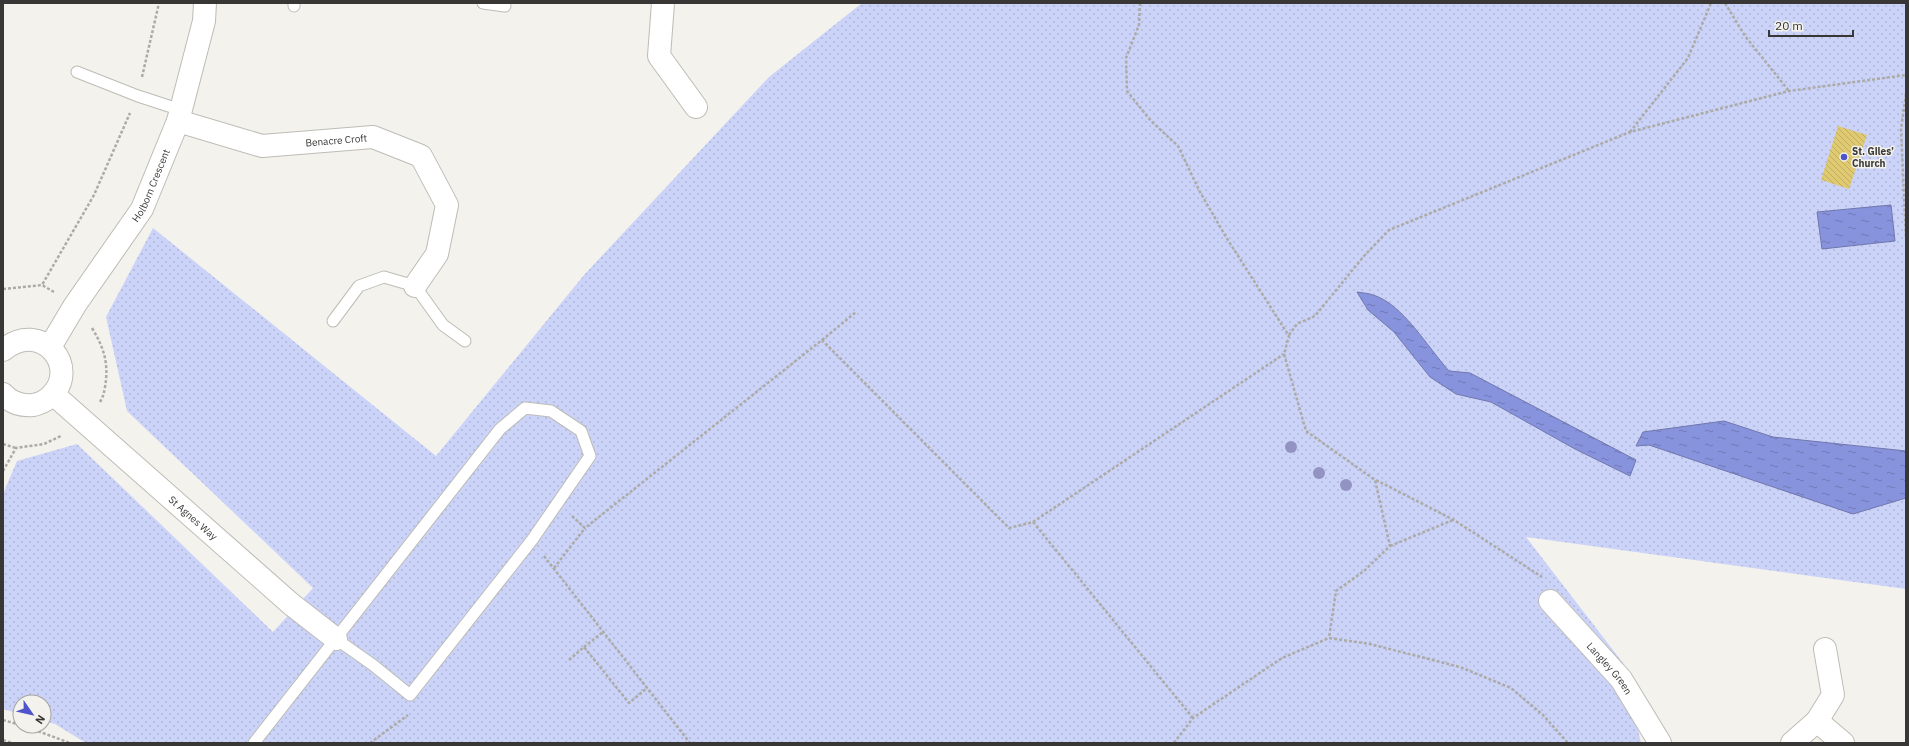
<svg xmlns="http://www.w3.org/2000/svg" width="1909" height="746" viewBox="0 0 1909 746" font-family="'IBM Plex Sans',sans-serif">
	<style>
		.park { fill: url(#park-dots) }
		.water { fill: url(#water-ripples); stroke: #7077ab }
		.building { fill: url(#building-back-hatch) }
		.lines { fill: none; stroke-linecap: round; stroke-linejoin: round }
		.lane-casing { stroke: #bdbcb6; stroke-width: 13 }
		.street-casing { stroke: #bdbcb6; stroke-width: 24 }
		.path { stroke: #acaba6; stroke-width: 2.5; stroke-dasharray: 3 2; stroke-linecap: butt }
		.lane { stroke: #fff; stroke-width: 11 }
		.street { stroke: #fff; stroke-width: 22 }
		.tree { fill: #9293c2 }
		.poi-dot { fill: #5054cb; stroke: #f4f2ec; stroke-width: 1.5 }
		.labels { text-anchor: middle; stroke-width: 3; stroke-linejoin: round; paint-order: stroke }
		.street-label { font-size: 10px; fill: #383735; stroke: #f4f2ec }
		.poi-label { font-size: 10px; font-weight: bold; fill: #383735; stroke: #f4f2ec; text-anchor: start }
	</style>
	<defs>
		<pattern id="park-dots" width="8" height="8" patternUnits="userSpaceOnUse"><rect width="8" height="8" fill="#cbd3f9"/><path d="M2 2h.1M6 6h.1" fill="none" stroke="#afb6d6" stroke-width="1.8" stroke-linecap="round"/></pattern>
		<pattern id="water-ripples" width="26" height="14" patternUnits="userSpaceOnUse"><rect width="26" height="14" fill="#8893de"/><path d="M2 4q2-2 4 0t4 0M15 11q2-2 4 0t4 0" fill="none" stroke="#7079b5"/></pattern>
		<pattern id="building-back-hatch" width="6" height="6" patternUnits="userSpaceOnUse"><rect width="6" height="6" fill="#dfc971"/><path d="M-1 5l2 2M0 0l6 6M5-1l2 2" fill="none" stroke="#c0ad62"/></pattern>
	</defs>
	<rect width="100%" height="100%" fill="#f4f2ec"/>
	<path class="park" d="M 862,3 L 1906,3 L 1906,589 L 1526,537 L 1623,663 L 1641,743 L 86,743 L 55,724 L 44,721 L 44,702 L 20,702 L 20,714 L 3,709 L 3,494 L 17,461 L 77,444 L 273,632 L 313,588 L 127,411 L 106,317 L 153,228 L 436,456 L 584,275 L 769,77 Z"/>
	<g class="water">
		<path d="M 1891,205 L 1895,241 L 1822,249 L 1817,212 Z"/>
		<path d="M 1357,292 C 1362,293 1368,293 1373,295 C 1402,303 1429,349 1449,371 L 1470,373 L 1636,460 L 1630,476 L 1575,449 L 1491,402 L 1456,394 L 1430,377 L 1394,332 L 1368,310 Z"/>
		<path d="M 1724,421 L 1773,437 L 1906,451 L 1906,498 L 1853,514 L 1649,445 L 1636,446 L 1643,432 Z"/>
	</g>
	<path class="building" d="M 1838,126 L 1867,135 L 1849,189 L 1821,180 Z"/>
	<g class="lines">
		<g class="lane-casing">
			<g id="lane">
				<path d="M 483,3 L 505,6"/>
				<path d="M 294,6 L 294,3"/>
				<path d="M 77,72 L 138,96 L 181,110"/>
				<path d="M 333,321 L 359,286 L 384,277 L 415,286 L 443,325 L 465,341"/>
				<path d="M 254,743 L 500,429 L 525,408 L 551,411 L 581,431 L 590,456 L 532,540 L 410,695 L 373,665 L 336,639"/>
			</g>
		</g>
		<g class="street-casing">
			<g id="street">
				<path d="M 663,3 L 659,56 L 696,107"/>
				<path id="s1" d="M 178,121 L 262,146 L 373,137 L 421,156 L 447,205 L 437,254 L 415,286"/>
				<path id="s2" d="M 50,347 L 75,305 L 142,209 L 178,121 L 204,21 L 205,3"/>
				<path d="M 3,350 C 41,318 82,368 50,397 C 45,401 40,404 33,405 C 21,406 11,403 3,394"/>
				<path id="s3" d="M 53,394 L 291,604 L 336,639"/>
				<path id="s4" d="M 1550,601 L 1621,679 L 1660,743"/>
				<path d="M 1817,721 L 1833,695 L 1825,649"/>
				<path d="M 1792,743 L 1817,721 L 1843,743"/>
			</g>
		</g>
		<g class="path">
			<path d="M 1140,3 L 1139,25 L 1126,58 L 1127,91 L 1151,121 L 1178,146 L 1200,192 L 1226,237 L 1289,336 L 1284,354 L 1306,431 L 1375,480 L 1390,546 L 1364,571 L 1336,591 L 1329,638"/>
			<path d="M 1725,3 L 1745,36 L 1789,91"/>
			<path d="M 142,77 L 159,3"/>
			<path d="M 1906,94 L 1901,129 L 1906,239"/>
			<path d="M 1630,132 L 1688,58 L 1711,3"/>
			<path d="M 3,289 L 42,285"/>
			<path d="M 54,292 L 42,285 L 94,195 L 130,113"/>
			<path d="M 92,328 C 104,348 109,363 105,387 C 104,393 103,397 100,402"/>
			<path d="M 1289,335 L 1297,324 L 1315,316 L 1364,256 L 1389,230 L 1630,132 L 1789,91 L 1906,75"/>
			<path d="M 822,340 L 856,312"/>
			<path d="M 3,444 L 16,448"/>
			<path d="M 3,471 L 16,448 L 44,444 L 61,436"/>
			<path d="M 1376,480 L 1454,520 L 1542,577"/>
			<path d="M 572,516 L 585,528 L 822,340 L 1009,528 L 1033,522 L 1284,354"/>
			<path d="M 1033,522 L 1193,718"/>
			<path d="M 1390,546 L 1453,520"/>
			<path d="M 544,556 L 690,743"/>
			<path d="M 554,568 L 585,528"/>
			<path d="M 584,647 L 603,632"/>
			<path d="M 569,660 L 584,647 L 629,703 L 647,688"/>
			<path d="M 3,720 L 20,725"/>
			<path d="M 24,726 L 70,743"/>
			<path d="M 3,740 L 12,743"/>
			<path d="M 370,743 L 408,715"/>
			<path d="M 1174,743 L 1193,718 L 1282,658 L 1329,638 L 1370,644 L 1460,667 L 1511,688 L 1543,715 L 1568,743"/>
		</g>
		<use href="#lane" class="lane"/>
		<use href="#street" class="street"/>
	</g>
	<g class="tree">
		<circle cx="1291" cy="447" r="6"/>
		<circle cx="1319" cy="473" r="6"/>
		<circle cx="1346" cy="485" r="6"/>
	</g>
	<circle class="poi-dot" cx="1844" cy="157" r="4"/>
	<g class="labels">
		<g class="street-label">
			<text dy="4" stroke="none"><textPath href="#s1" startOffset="162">Benacre Croft</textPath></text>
			<text dy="4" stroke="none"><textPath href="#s2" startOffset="191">Holborn Crescent</textPath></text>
			<text dy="4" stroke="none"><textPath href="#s3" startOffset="187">St Agnes Way</textPath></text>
			<text dy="4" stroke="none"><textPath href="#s4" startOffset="90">Langley Green</textPath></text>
		</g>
		<g class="poi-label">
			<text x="1852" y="155">St. Giles’<tspan x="1852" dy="12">Church</tspan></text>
		</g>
	</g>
	<rect width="1909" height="746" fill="none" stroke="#383735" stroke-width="8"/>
	<g transform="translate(32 714) rotate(124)"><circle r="19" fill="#f4f2ec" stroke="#a9a7a3"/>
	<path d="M0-3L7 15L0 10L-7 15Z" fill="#5054cb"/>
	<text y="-6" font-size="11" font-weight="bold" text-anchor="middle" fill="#383735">N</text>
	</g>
	<path d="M1769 30v6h84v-6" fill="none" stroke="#383735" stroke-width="2"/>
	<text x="1775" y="30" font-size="12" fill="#383735" stroke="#f4f2ec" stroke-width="3" paint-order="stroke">20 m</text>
</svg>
